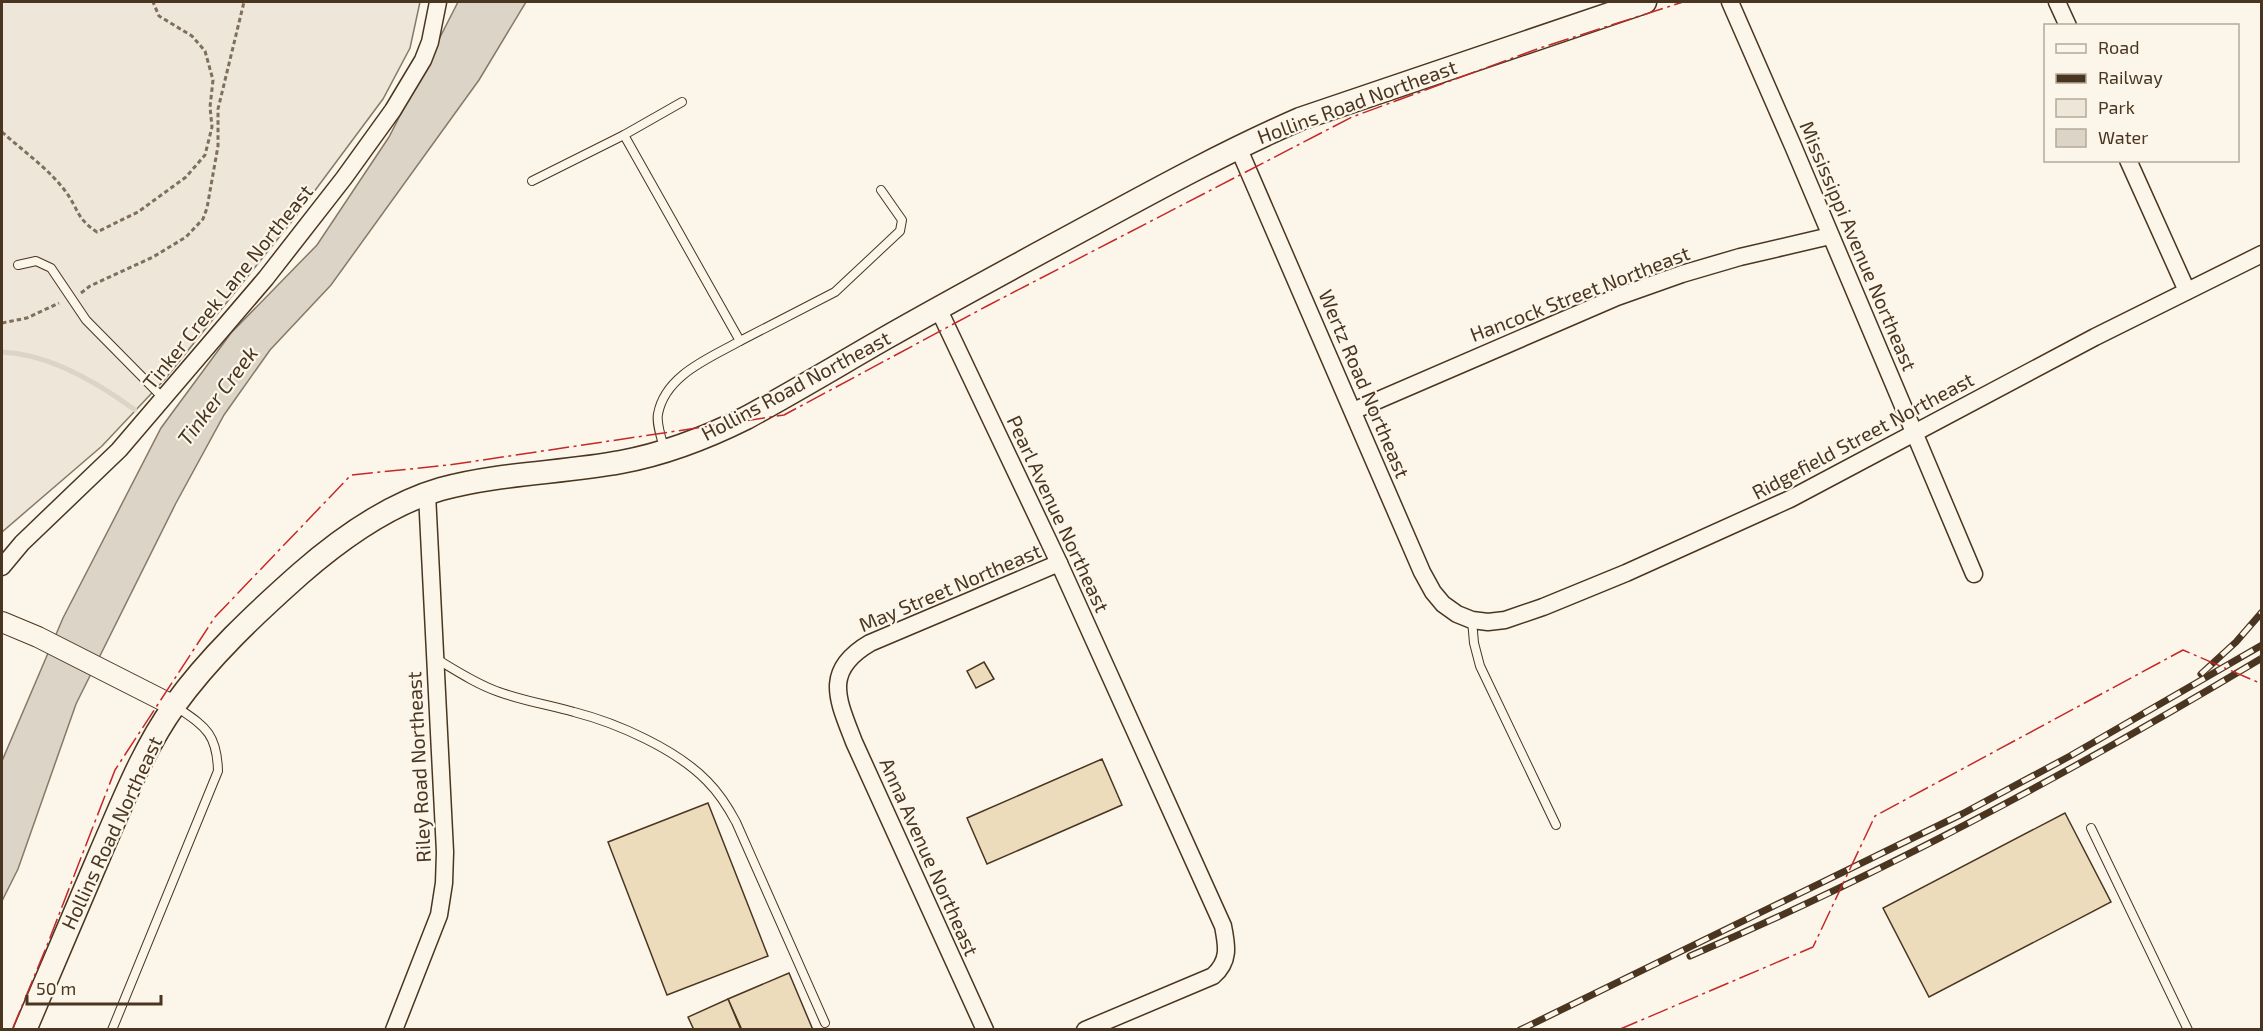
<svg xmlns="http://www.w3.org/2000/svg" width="2263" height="1031" viewBox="0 0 2263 1031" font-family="'Exo 2',sans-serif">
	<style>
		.green { fill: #ede6d9; stroke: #887966; stroke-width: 1.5 }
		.water { fill: #dcd4c6; stroke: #887966; stroke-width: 1.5 }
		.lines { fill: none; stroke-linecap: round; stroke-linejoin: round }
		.stream { stroke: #dcd4c6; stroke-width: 5 }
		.building { fill: #ecdcbc; stroke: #4a3520; stroke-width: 1.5 }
		.service-casing { stroke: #4a3520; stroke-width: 10 }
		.minor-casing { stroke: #4a3520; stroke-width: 19 }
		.tertiary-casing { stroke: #4a3520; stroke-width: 22 }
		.secondary-casing { stroke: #4a3520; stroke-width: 25 }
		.path { stroke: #7f6f5c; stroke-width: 3; stroke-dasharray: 4.5 3; stroke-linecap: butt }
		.service { stroke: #fbf6e9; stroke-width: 8 }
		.minor { stroke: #fbf6e9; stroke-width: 16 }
		.tertiary { stroke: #fbf6e9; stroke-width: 20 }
		.secondary { stroke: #fbf6e9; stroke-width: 22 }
		.rail-casing { stroke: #4a3520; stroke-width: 7 }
		.rail { stroke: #fbf6e9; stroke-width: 4.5; stroke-dasharray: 14; stroke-linecap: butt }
		.power { stroke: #c62828; stroke-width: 1.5; stroke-dasharray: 21 4.5 3 4.5; stroke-linecap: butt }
		.labels { text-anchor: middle; stroke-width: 4.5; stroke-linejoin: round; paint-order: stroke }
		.street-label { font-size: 20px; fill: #4a3520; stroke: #fbf6e9 }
		.water-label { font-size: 21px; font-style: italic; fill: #4a3520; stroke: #fbf6e9 }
	</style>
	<rect width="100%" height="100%" fill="#fbf6e9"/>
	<path class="green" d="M 2,2 L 420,2 L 410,48 L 383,99 L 293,220 L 165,379 L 102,446 L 2,532 Z"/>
	<path class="water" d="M 458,2 L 526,2 L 479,80 L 331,285 L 270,350 L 224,415 L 176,503 L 76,704 L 18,869 L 2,901 L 2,761 L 63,618 L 161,428 L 231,333 L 317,245 L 389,137 Z"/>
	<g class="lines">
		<path class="stream" d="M 2,352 C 50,354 97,382 135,410"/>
	</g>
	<g class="building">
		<path d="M 984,662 L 994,679 L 976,688 L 967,671 Z"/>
		<path d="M 1102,759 L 1122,805 L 987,864 L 967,818 Z"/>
		<path d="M 708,803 L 768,956 L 667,995 L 608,842 Z"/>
		<path d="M 2065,813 L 2111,902 L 1929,997 L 1883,908 Z"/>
		<path d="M 789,973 L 813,1030 L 742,1030 L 728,999 Z"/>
		<path d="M 728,999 L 741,1030 L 694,1030 L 688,1017 Z"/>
	</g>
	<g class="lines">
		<g class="service-casing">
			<g id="service">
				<path d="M 624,135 L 740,341 C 710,358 665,375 658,414 C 656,424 662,440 665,451"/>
				<path d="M 532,181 L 624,135 L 682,102"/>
				<path d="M 18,265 L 36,261 L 51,268 L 86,320 L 164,399"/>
				<path d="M 740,341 L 835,292 L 900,231 L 902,220 L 881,190"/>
				<path d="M 1472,620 L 1474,643 L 1480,666 L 1556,825"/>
				<path d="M 435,658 C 455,670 476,684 499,692 C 524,701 549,705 574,712 C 617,723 676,749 707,781 C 719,793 728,807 736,822 L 825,1023"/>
				<path d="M 2091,828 L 2188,1030"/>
				<path d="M 112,1030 L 218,771 C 217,732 204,726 175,706"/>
			</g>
		</g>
		<g class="minor-casing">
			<g id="minor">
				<path d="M 1730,2 L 1793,146 L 1974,574"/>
				<path d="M 2057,2 L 2068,26"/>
				<path d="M 1238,147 L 1422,572 L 1433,592 L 1443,604 L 1457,614 L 1472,620 L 1488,622 L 1505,620 L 1543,607 L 1626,573 L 1790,499 L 2095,337 L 2262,254"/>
				<path d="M 2128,160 L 2187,291"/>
				<path d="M 938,308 L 1059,563 L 1223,926 C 1227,946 1230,961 1213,976 L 1085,1030"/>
				<path d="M 1353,411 L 1617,297 L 1682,274 L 1740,257 L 1830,236"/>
				<path d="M 2,567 L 22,543 L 119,450 L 266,278 L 344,178 L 393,110 L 423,60 L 430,42 L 438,2"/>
				<path d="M 394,1030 L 439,915 L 444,883 L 445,852 L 427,494"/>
				<path d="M 985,1030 L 854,742 C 838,700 822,671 870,643 L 1059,563"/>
			</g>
		</g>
		<g class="tertiary-casing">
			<path id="tertiary" d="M 2,622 L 38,637 L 174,706"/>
		</g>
		<g class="secondary-casing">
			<path id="secondary" d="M 25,1030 C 50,971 75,913 100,854 C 122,804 142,751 174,706 C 209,657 255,614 300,574 C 340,539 389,504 441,489 C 499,473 562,473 621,462 C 664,454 706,438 746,418 C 792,393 837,366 882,340 C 952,300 1023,262 1093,224 C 1161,187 1229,150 1300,119 L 1645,2"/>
		</g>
		<g class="path">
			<path d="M 2,132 C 23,151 49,169 66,192 C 79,210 76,218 97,232 L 138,212 L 186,177 L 205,155 L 212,127 L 210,107 L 213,80 L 205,51 L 192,36 L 159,16 L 153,2"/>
			<path d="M 81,293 L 90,286 L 153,257 L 186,237 L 203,219 L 207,208 L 218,146 L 218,109 L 244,2"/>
			<path d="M 2,323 L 27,318 L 59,303"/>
		</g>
		<use href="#service" class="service"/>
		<use href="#minor" class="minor"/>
		<use href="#tertiary" class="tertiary"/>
		<use href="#secondary" class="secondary"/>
		<g class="rail-casing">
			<g id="rail">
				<path d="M 2201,674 L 2236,642 L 2262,612"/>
				<path d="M 1690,956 C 1888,871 2077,769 2262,658"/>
				<path d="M 1520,1030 L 1962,814 L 2070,756 L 2262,645"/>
			</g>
		</g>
		<use href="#rail" class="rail"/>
		<g class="power">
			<path d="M 12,1030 L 46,948 L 115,770 L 215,617 L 351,475 L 449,465 L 784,415 L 987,306 L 1352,117 L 1540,48 L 1683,2"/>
			<path d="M 1618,1030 L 1813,947 L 1875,816 L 2183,650 L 2262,684"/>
		</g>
	</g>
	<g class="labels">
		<g class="street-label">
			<text transform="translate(1357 102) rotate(-20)" y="7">Hollins Road Northeast</text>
			<text transform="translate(1858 246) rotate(67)" y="7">Mississippi Avenue Northeast</text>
			<text transform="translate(228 287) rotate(-51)" y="7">Tinker Creek Lane Northeast</text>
			<text transform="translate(1580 294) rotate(-21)" y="7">Hancock Street Northeast</text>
			<text transform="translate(1364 384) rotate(67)" y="7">Wertz Road Northeast</text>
			<text transform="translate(796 386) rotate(-28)" y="7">Hollins Road Northeast</text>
			<text transform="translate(1863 436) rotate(-28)" y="7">Ridgefield Street Northeast</text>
			<text transform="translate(1058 514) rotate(65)" y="7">Pearl Avenue Northeast</text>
			<text transform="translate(950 588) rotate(-23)" y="7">May Street Northeast</text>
			<text transform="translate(419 767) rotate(-93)" y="7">Riley Road Northeast</text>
			<text transform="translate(112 833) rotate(-65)" y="7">Hollins Road Northeast</text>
			<text transform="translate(929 857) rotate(66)" y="7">Anna Avenue Northeast</text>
		</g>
		<g class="water-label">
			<text transform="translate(218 396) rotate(-53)" y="7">Tinker Creek</text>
		</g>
	</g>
	<rect width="2263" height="1031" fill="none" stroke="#4a3520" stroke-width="6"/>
	<rect x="2044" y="24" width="195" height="138" fill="#fbf6e9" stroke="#b4a999" stroke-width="1.5"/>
	<rect x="2056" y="44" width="30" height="9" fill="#fbf6e9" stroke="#b4a999" stroke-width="1.5"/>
	<text x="2098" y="54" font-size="18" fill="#4a3520">Road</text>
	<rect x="2056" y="74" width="30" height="9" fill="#4a3520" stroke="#b4a999" stroke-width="1.5"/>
	<text x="2098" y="84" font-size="18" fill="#4a3520">Railway</text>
	<rect x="2056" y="99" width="30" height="18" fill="#ede6d9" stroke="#b4a999" stroke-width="1.5"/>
	<text x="2098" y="114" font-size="18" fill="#4a3520">Park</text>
	<rect x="2056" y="129" width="30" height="18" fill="#dcd4c6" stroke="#b4a999" stroke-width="1.5"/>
	<text x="2098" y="144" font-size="18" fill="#4a3520">Water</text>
	<path d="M27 995v9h134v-9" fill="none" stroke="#4a3520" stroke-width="3"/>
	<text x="36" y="995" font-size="18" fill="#4a3520" stroke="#fbf6e9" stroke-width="4.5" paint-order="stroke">50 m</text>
</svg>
